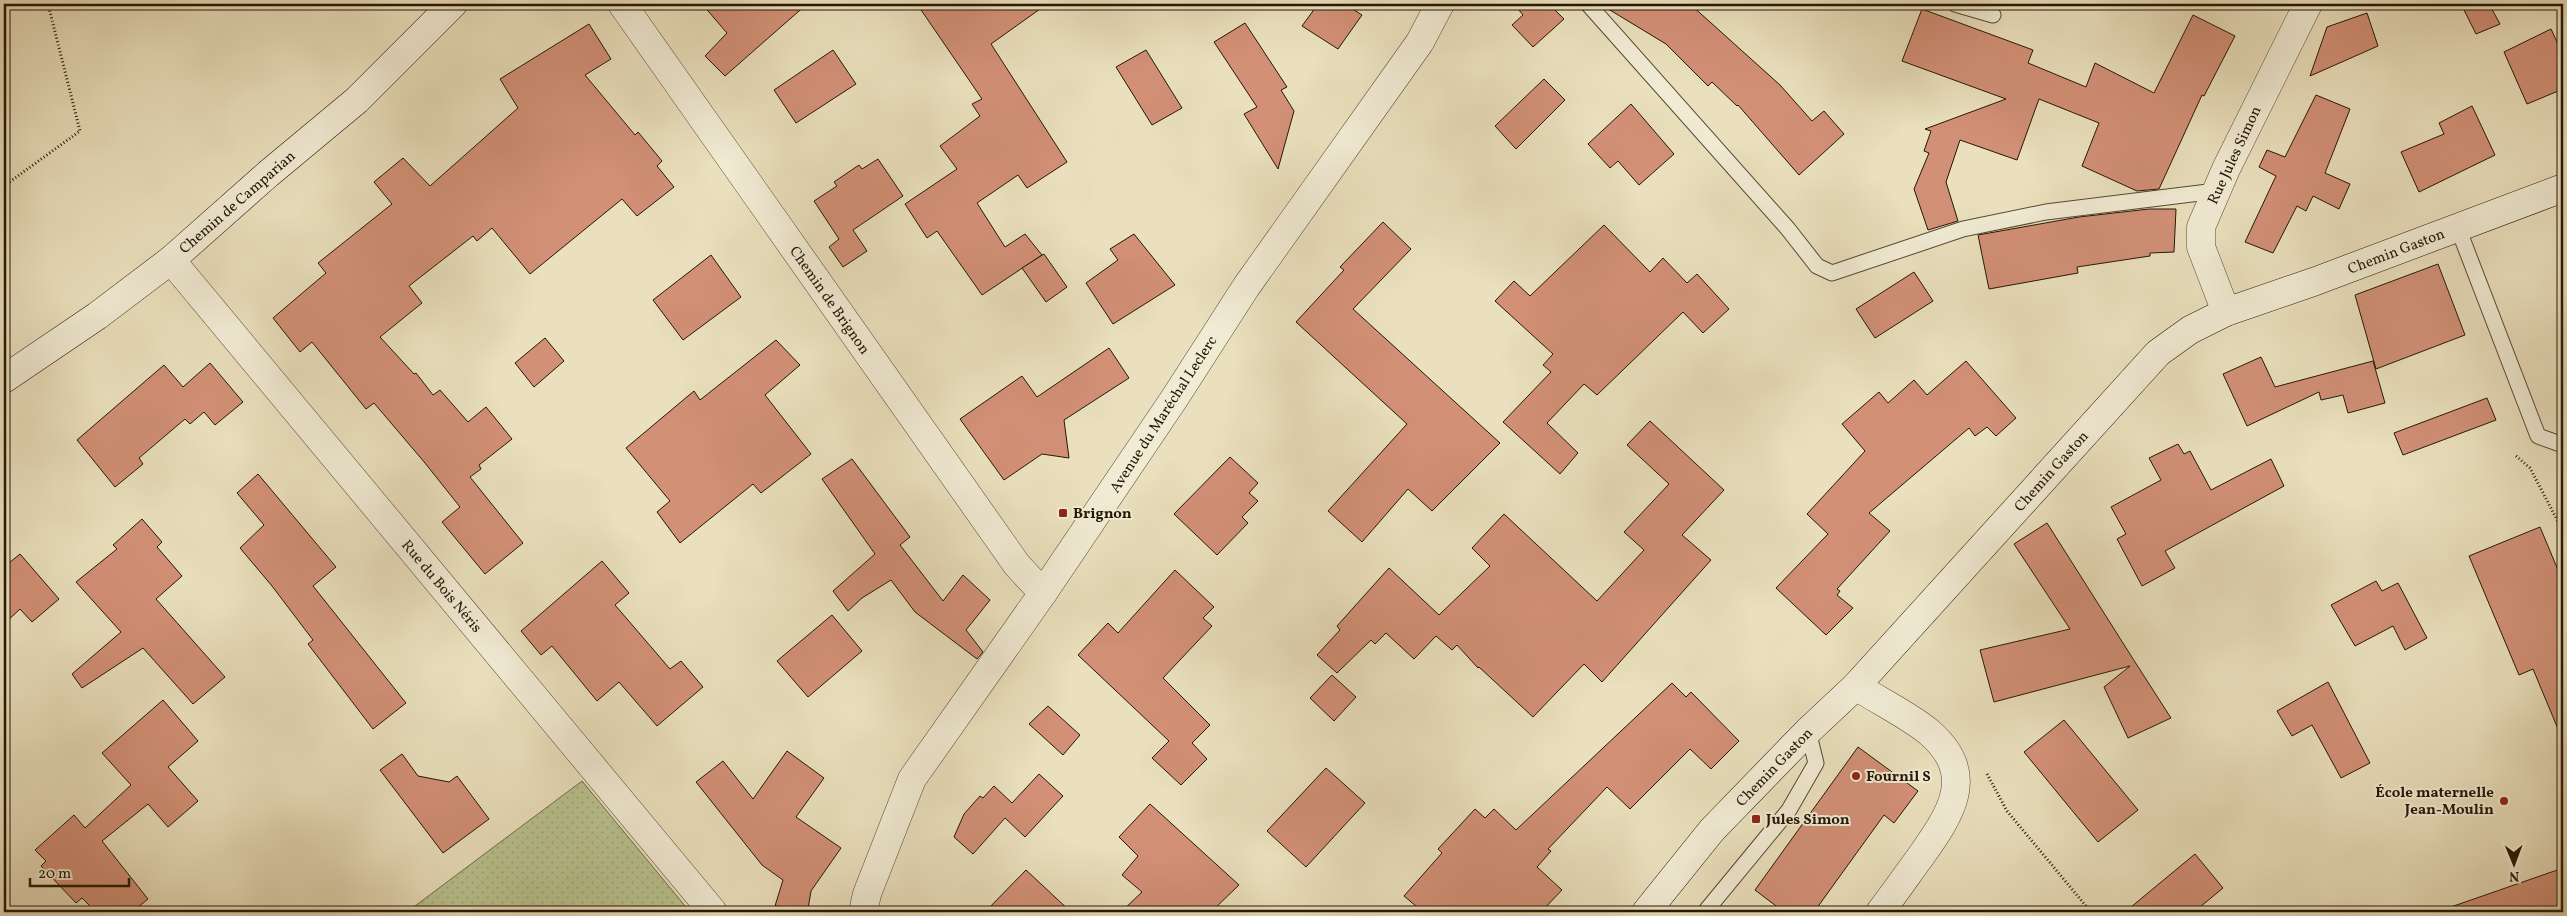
<svg xmlns="http://www.w3.org/2000/svg" width="2567" height="916" viewBox="0 0 2567 916" font-family="Vollkorn,serif">
	<style>
		.garden { fill: url(#garden-dots); stroke: #6e6c4a }
		.building { fill: #d29077; stroke: #241705 }
		.lines { fill: none; stroke-linecap: round; stroke-linejoin: round }
		.lane-casing { stroke: #564933; stroke-width: 17 }
		.street-casing { stroke: #564933; stroke-width: 29 }
		.secondary-casing { stroke: #241705; stroke-width: 29 }
		.path { stroke: #241705; stroke-width: 3; stroke-dasharray: 1 2.5; stroke-linecap: butt }
		.lane { stroke: #f1ebd4; stroke-width: 15 }
		.street { stroke: #f1ebd4; stroke-width: 28 }
		.secondary { stroke: #f1ebd4; stroke-width: 28 }
		.poi-dot { fill: #8f2418; stroke: #f1ebd4; stroke-width: 2 }
		.labels { text-anchor: middle; stroke-width: 4; stroke-linejoin: round; paint-order: stroke }
		.street-label { font-size: 15px; fill: #241705; stroke: #f1ebd4 }
		.poi-label { font-size: 15px; font-weight: bold; fill: #241705; stroke: #f1ebd4; text-anchor: start }
	</style>
	<defs>
		<pattern id="garden-dots" width="8" height="8" patternUnits="userSpaceOnUse" patternTransform="scale(1.25)"><rect width="8" height="8" fill="#b9c28f"/><path d="M2 2h.1M6 6h.1" fill="none" stroke="#9fa67a" stroke-width="1.8" stroke-linecap="round"/></pattern>
	</defs>
	<rect width="100%" height="100%" fill="#eae0bd"/>
	<filter id="stains"><feTurbulence type="fractalNoise" baseFrequency=".004" numOctaves="4"/><feColorMatrix values="0 0 0 0 .2 0 0 0 0 .09 0 0 0 0 .02 0 0 0 .5 -.17"/></filter>
	<radialGradient id="worn" r=".72"><stop offset=".6" stop-color="#630" stop-opacity="0"/><stop offset="1" stop-color="#630" stop-opacity=".3"/></radialGradient>
	<path class="garden" d="M 582,781 L 690,912 L 407,912 Z"/>
	<g class="building">
		<path d="M 702,4 L 807,4 L 725,76 L 705,56 L 727,33 Z"/>
		<path d="M 917,4 L 1047,4 L 991,44 L 1067,162 L 1027,188 L 1018,175 L 977,203 L 1005,247 L 1025,234 L 1042,255 L 982,295 L 937,231 L 927,238 L 905,204 L 957,169 L 940,146 L 980,116 L 972,104 L 982,99 Z"/>
		<path d="M 1318,4 L 1345,4 L 1362,15 L 1338,49 L 1302,26 Z"/>
		<path d="M 1514,4 L 1549,4 L 1564,19 L 1533,47 L 1512,25 L 1523,15 Z"/>
		<path d="M 1600,4 L 1690,4 L 1780,85 L 1812,121 L 1824,111 L 1844,134 L 1799,175 L 1738,105 L 1737,106 L 1712,82 L 1708,86 L 1666,44 Z"/>
		<path d="M 2461,4 L 2489,4 L 2500,24 L 2476,34 Z"/>
		<path d="M 1922,9 L 2033,50 L 2028,63 L 2086,87 L 2095,63 L 2154,93 L 2193,15 L 2235,36 L 2204,96 L 2202,95 L 2159,189 L 2137,191 L 2082,166 L 2099,123 L 2039,99 L 2017,160 L 1960,140 L 1946,182 L 1958,221 L 1928,230 L 1914,189 L 1929,153 L 1924,151 L 1931,131 L 1925,129 L 2006,99 L 1902,61 Z"/>
		<path d="M 2367,13 L 2378,46 L 2310,76 L 2327,27 Z"/>
		<path d="M 1245,23 L 1287,87 L 1281,90 L 1294,111 L 1278,169 L 1244,114 L 1257,107 L 1214,42 Z"/>
		<path d="M 589,24 L 611,59 L 585,75 L 635,135 L 638,132 L 662,161 L 657,166 L 674,187 L 637,216 L 622,199 L 530,274 L 492,228 L 477,241 L 473,236 L 409,286 L 422,303 L 380,337 L 414,374 L 416,373 L 433,395 L 440,390 L 468,422 L 486,407 L 512,439 L 479,465 L 481,469 L 470,477 L 523,543 L 485,574 L 442,522 L 460,507 L 425,463 L 374,403 L 366,409 L 312,342 L 300,352 L 273,318 L 326,273 L 318,263 L 392,204 L 374,182 L 403,158 L 430,186 L 518,108 L 500,79 Z"/>
		<path d="M 2551,29 L 2563,55 L 2563,89 L 2527,104 L 2504,52 Z"/>
		<path d="M 833,50 L 856,84 L 796,123 L 774,90 Z"/>
		<path d="M 1146,50 L 1182,108 L 1152,125 L 1116,67 Z"/>
		<path d="M 1544,79 L 1565,100 L 1516,149 L 1495,126 Z"/>
		<path d="M 2316,95 L 2350,109 L 2325,173 L 2350,184 L 2339,209 L 2313,196 L 2306,211 L 2297,206 L 2273,253 L 2245,242 L 2276,176 L 2259,167 L 2267,150 L 2285,157 Z"/>
		<path d="M 1631,104 L 1674,154 L 1639,185 L 1618,161 L 1610,168 L 1588,144 Z"/>
		<path d="M 2472,106 L 2495,155 L 2419,192 L 2401,152 L 2444,134 L 2439,123 Z"/>
		<path d="M 878,159 L 903,196 L 853,230 L 867,251 L 843,267 L 829,247 L 839,239 L 814,201 L 837,186 L 834,182 L 859,165 L 862,169 Z"/>
		<path d="M 2149,209 L 2176,209 L 2174,252 L 2150,253 L 2150,256 L 2077,267 L 2078,273 L 1989,289 L 1978,235 L 2079,217 Z"/>
		<path d="M 1383,222 L 1411,249 L 1353,309 L 1500,443 L 1432,511 L 1408,489 L 1362,542 L 1328,511 L 1407,424 L 1296,322 L 1344,270 L 1340,267 Z"/>
		<path d="M 1604,225 L 1650,272 L 1663,258 L 1687,283 L 1697,274 L 1729,309 L 1703,333 L 1683,312 L 1597,395 L 1584,384 L 1547,423 L 1578,453 L 1560,474 L 1503,422 L 1551,372 L 1543,365 L 1553,354 L 1495,301 L 1514,281 L 1530,296 Z"/>
		<path d="M 1134,234 L 1175,285 L 1113,324 L 1086,283 L 1118,260 L 1110,249 Z"/>
		<path d="M 1044,254 L 1067,287 L 1046,302 L 1022,268 Z"/>
		<path d="M 711,255 L 741,297 L 683,340 L 653,300 Z"/>
		<path d="M 2438,264 L 2465,335 L 2376,369 L 2355,295 Z"/>
		<path d="M 1914,272 L 1933,301 L 1875,338 L 1856,309 Z"/>
		<path d="M 545,338 L 564,361 L 534,387 L 515,363 Z"/>
		<path d="M 776,340 L 800,365 L 765,395 L 811,454 L 761,493 L 753,484 L 680,543 L 657,512 L 670,501 L 626,448 L 694,391 L 700,400 Z"/>
		<path d="M 1109,348 L 1129,378 L 1064,420 L 1069,458 L 1042,454 L 1004,480 L 960,419 L 1022,376 L 1037,397 Z"/>
		<path d="M 2261,357 L 2275,387 L 2373,361 L 2385,403 L 2348,413 L 2343,395 L 2321,400 L 2319,392 L 2247,426 L 2223,374 Z"/>
		<path d="M 1966,361 L 2016,418 L 1996,436 L 1987,427 L 1975,436 L 1969,428 L 1869,513 L 1890,531 L 1837,589 L 1840,591 L 1837,595 L 1853,608 L 1826,635 L 1776,588 L 1828,534 L 1807,514 L 1865,451 L 1842,424 L 1879,392 L 1888,403 L 1914,380 L 1927,395 Z"/>
		<path d="M 210,363 L 243,402 L 215,425 L 204,412 L 190,424 L 185,419 L 139,458 L 143,464 L 115,487 L 77,440 L 164,365 L 183,387 Z"/>
		<path d="M 2487,398 L 2496,420 L 2403,455 L 2394,433 Z"/>
		<path d="M 1650,421 L 1724,490 L 1682,535 L 1711,560 L 1602,682 L 1584,664 L 1533,717 L 1479,667 L 1478,668 L 1457,645 L 1452,650 L 1436,636 L 1414,659 L 1386,633 L 1375,644 L 1371,640 L 1337,673 L 1317,655 L 1340,630 L 1337,626 L 1389,568 L 1439,615 L 1490,566 L 1472,548 L 1504,514 L 1597,601 L 1644,550 L 1624,532 L 1669,484 L 1627,445 Z"/>
		<path d="M 2178,444 L 2184,454 L 2190,451 L 2211,490 L 2271,459 L 2284,486 L 2165,551 L 2175,568 L 2142,586 L 2117,539 L 2126,534 L 2111,507 L 2161,480 L 2149,458 Z"/>
		<path d="M 1230,457 L 1258,483 L 1249,493 L 1258,501 L 1242,517 L 1248,523 L 1217,555 L 1174,514 Z"/>
		<path d="M 852,459 L 910,537 L 900,545 L 943,601 L 963,575 L 990,600 L 966,630 L 983,652 L 977,659 L 915,612 L 891,580 L 862,598 L 848,611 L 833,591 L 875,554 L 822,479 Z"/>
		<path d="M 258,474 L 336,567 L 313,586 L 406,703 L 373,729 L 308,644 L 313,640 L 272,586 L 240,548 L 264,525 L 237,493 Z"/>
		<path d="M 142,519 L 162,542 L 157,547 L 182,576 L 156,599 L 225,677 L 193,704 L 143,648 L 82,688 L 72,674 L 121,632 L 76,582 L 117,549 L 113,545 Z"/>
		<path d="M 2047,523 L 2135,662 L 2171,718 L 2128,738 L 2104,687 L 2130,666 L 1994,702 L 1980,650 L 2070,629 L 2014,544 Z"/>
		<path d="M 2540,527 L 2563,582 L 2563,741 L 2533,669 L 2519,675 L 2469,556 Z"/>
		<path d="M 20,554 L 59,599 L 32,622 L 20,609 L 4,624 L 4,567 Z"/>
		<path d="M 602,561 L 629,593 L 615,605 L 670,669 L 681,661 L 703,687 L 657,726 L 619,682 L 597,701 L 552,646 L 541,655 L 521,631 Z"/>
		<path d="M 1175,570 L 1214,607 L 1203,618 L 1212,626 L 1163,678 L 1210,725 L 1192,743 L 1207,759 L 1181,785 L 1152,758 L 1169,741 L 1078,655 L 1108,623 L 1118,633 Z"/>
		<path d="M 2376,581 L 2382,591 L 2398,583 L 2427,638 L 2405,650 L 2393,626 L 2355,646 L 2331,605 Z"/>
		<path d="M 832,615 L 862,651 L 808,697 L 777,661 Z"/>
		<path d="M 1332,675 L 1356,697 L 1334,721 L 1310,698 Z"/>
		<path d="M 2328,682 L 2370,763 L 2341,778 L 2312,725 L 2292,736 L 2277,711 Z"/>
		<path d="M 1672,683 L 1686,697 L 1691,692 L 1739,741 L 1711,769 L 1690,749 L 1630,809 L 1607,787 L 1548,849 L 1551,851 L 1537,867 L 1562,890 L 1541,912 L 1423,912 L 1404,896 L 1442,853 L 1438,849 L 1475,809 L 1485,818 L 1494,809 L 1516,830 Z"/>
		<path d="M 163,700 L 198,741 L 168,767 L 198,801 L 168,827 L 148,804 L 102,841 L 148,899 L 132,912 L 96,912 L 82,898 L 76,903 L 41,866 L 46,861 L 35,850 L 74,815 L 85,828 L 131,785 L 102,753 Z"/>
		<path d="M 1048,706 L 1080,735 L 1063,755 L 1029,724 Z"/>
		<path d="M 2064,720 L 2138,810 L 2098,842 L 2024,752 Z"/>
		<path d="M 1858,747 L 1918,791 L 1894,823 L 1884,815 L 1814,912 L 1784,912 L 1755,890 Z"/>
		<path d="M 787,751 L 824,778 L 796,817 L 841,848 L 811,891 L 808,909 L 775,906 L 783,880 L 762,865 L 696,782 L 723,761 L 753,799 Z"/>
		<path d="M 402,754 L 418,776 L 449,782 L 457,776 L 489,819 L 443,853 L 380,770 Z"/>
		<path d="M 1326,768 L 1365,803 L 1306,867 L 1267,831 Z"/>
		<path d="M 1039,774 L 1063,796 L 1025,837 L 1005,818 L 973,854 L 954,837 L 964,814 L 980,796 L 983,798 L 994,786 L 1012,803 Z"/>
		<path d="M 1150,804 L 1239,885 L 1211,912 L 1121,912 L 1142,892 L 1122,875 L 1138,856 L 1119,837 Z"/>
		<path d="M 2195,854 L 2223,888 L 2194,912 L 2125,912 Z"/>
		<path d="M 2563,868 L 2563,912 L 2449,912 L 2448,908 Z"/>
		<path d="M 1026,870 L 1071,912 L 985,912 Z"/>
	</g>
	<g class="lines">
		<g class="lane-casing">
			<g id="lane">
				<path d="M 1588,4 L 1788,229 L 1817,266 L 1832,273 L 1963,229 L 2046,212 L 2216,191"/>
				<path d="M 1955,4 L 1993,15"/>
				<path d="M 2458,228 L 2538,436 L 2563,445"/>
				<path d="M 1705,912 L 1789,810 L 1816,763 L 1808,731"/>
			</g>
		</g>
		<g class="street-casing">
			<g id="street">
				<path d="M 622,4 L 1017,565 L 1043,593"/>
				<path d="M 171,260 L 713,912"/>
				<path d="M 2226,312 L 2201,247 L 2201,227 L 2226,169 L 2308,4"/>
				<path d="M 1856,686 C 1877,700 1912,717 1930,733 C 1978,775 1950,815 1921,856 C 1907,875 1894,894 1880,912"/>
				<path d="M 863,912 L 867,894 L 912,779 L 1043,593 L 1174,399 L 1246,287 L 1420,42 L 1440,4"/>
			</g>
		</g>
		<g class="secondary-casing">
			<g id="secondary">
				<path d="M 4,379 L 97,316 L 171,260 L 268,174 L 357,100 L 453,4"/>
				<path d="M 1646,912 L 1712,830 L 1808,731 L 1856,686 L 2158,353 L 2190,330 L 2226,312 L 2316,281 L 2563,188"/>
			</g>
		</g>
		<g class="path">
			<path d="M 4,186 L 80,131 L 48,4"/>
			<path d="M 2516,456 L 2530,468 L 2563,531"/>
			<path d="M 1987,774 L 2007,811 L 2091,912"/>
		</g>
		<use href="#lane" class="lane"/>
		<use href="#street" class="street"/>
		<use href="#secondary" class="secondary"/>
	</g>
	<g class="poi-dot">
		<rect x="1058" y="508" width="10" height="10" rx="2.5"/>
		<circle cx="1856" cy="776" r="5"/>
		<circle cx="2504" cy="801" r="5"/>
		<rect x="1751" y="814" width="10" height="10" rx="2.5"/>
	</g>
	<g class="labels">
		<g class="street-label">
			<text transform="translate(2234 155) rotate(-65)" y="5">Rue Jules Simon</text>
			<text transform="translate(237 202) rotate(-41)" y="5">Chemin de Camparian</text>
			<text transform="translate(2396 251) rotate(-21)" y="5">Chemin Gaston</text>
			<text transform="translate(830 300) rotate(55)" y="5">Chemin de Brignon</text>
			<text transform="translate(1163 414) rotate(-57)" y="5">Avenue du Maréchal Leclerc</text>
			<text transform="translate(2051 471) rotate(-48)" y="5">Chemin Gaston</text>
			<text transform="translate(442 586) rotate(50)" y="5">Rue du Bois Néris</text>
			<text transform="translate(1774 767) rotate(-46)" y="5">Chemin Gaston</text>
		</g>
		<g class="poi-label">
			<text x="1073" y="518">Brignon</text>
			<text x="1866" y="781">Fournil S</text>
			<text x="2494" y="797" text-anchor="end">École maternelle<tspan x="2494" dy="17">Jean-Moulin</tspan></text>
			<text x="1766" y="824">Jules Simon</text>
		</g>
	</g>
	<rect width="2567" height="916" fill="none" stroke="#eae0bd" stroke-width="20"/>
	<rect x="5" y="5" width="2557" height="906" fill="none" stroke="#241705" stroke-width="2.5"/>
	<rect x="10" y="10" width="2547" height="896" fill="none" stroke="#241705"/>
	<g transform="translate(2514 864) rotate(179)" stroke="#f1ebd4" stroke-width="4" paint-order="stroke">
	<path d="M0-4L9 19L0 12L-9 19Z" fill="#241705"/>
	<text y="-8" font-size="14" font-weight="bold" text-anchor="middle" fill="#241705">N</text>
	</g>
	<path d="M30 878v8h99v-8" fill="none" stroke="#241705" stroke-width="2.5"/>
	<text x="38" y="878" font-size="15" fill="#241705" stroke="#f1ebd4" stroke-width="4" paint-order="stroke">20 m</text>
	<rect width="100%" height="100%" filter="url(#stains)"/>
	<rect width="100%" height="100%" fill="url(#worn)"/>
</svg>
